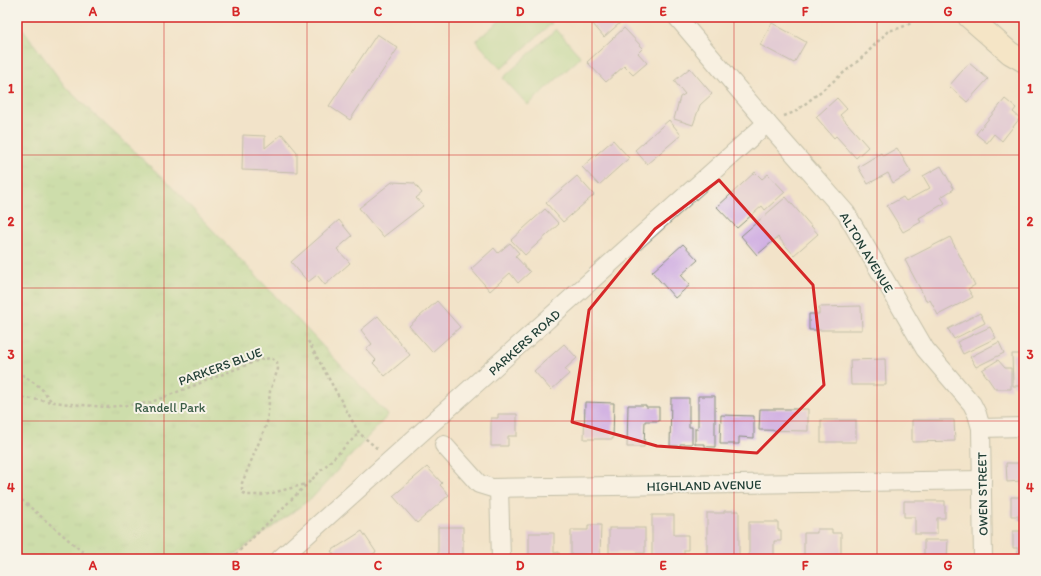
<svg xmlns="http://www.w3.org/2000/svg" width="1041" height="576" viewBox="0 0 1041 576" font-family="Itim,sans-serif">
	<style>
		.park { fill: url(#park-tufts); stroke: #608a5e }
		.garden { fill: #a1d687; stroke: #608a5e }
		.building { fill: #ceaae2 }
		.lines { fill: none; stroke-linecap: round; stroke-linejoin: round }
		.street-casing { stroke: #88907e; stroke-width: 20 }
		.secondary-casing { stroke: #88907e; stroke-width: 24 }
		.path { stroke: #88907e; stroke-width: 2.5; stroke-dasharray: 3 3; stroke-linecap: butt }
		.street { stroke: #fff; stroke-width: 18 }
		.secondary { stroke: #f9e7c3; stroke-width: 22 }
		.marked { fill: none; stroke: #d62828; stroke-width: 3; stroke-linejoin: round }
		.grid { fill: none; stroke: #d62828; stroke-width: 1; stroke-opacity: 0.55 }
		.labels { text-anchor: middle; stroke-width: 4; stroke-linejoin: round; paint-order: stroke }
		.street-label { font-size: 13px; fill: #1f3d34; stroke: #f7f3e8 }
		.park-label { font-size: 13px; fill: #395c45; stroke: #f7f3e8 }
		.neatline { fill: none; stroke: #d62828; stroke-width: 1.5 }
		.grid-label { font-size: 13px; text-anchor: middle; font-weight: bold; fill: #d62828 }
	</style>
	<defs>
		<pattern id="park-tufts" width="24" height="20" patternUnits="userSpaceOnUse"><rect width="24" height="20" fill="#a1d687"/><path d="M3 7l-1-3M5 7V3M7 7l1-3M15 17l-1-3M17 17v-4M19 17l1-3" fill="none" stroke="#83af6f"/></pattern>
	</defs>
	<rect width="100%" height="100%" fill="#f7f3e8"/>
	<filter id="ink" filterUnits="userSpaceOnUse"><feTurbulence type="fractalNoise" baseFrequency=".025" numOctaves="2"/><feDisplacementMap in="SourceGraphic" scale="8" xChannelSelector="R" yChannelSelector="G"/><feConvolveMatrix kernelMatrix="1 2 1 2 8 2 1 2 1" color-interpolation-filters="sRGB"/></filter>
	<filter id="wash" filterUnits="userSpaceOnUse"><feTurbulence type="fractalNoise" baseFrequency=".012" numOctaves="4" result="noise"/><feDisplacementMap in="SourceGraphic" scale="16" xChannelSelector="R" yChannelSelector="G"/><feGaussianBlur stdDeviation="0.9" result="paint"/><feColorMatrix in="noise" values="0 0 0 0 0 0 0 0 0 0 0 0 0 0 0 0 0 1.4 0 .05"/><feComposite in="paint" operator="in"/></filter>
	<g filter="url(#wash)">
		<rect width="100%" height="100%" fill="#f2e3c9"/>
		<path class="park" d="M 17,21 L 66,88 L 167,182 L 388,415 L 313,497 L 229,559 L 17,559 Z"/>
		<g class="garden">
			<path d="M 504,17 L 546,17 L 552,23 L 501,69 L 476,41 Z"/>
			<path d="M 556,29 L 581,57 L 528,105 L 503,78 Z"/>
		</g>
		<g id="blocks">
			<g class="building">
				<path d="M 587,17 L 617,17 L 621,22 L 604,37 Z"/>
				<path d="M 772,23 L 806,42 L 794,63 L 760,45 Z"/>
				<path d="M 624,28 L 643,48 L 638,53 L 647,63 L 633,75 L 624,66 L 606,82 L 587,62 Z"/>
				<path d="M 377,34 L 398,48 L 350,120 L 329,106 Z"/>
				<path d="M 969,63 L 988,79 L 967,102 L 949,86 Z"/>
				<path d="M 690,68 L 712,94 L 700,105 L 693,125 L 674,119 L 680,97 L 685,94 L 674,81 Z"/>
				<path d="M 837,98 L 847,109 L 840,115 L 868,147 L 856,158 L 836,136 L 834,138 L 816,117 Z"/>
				<path d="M 1005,99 L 1016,108 L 1013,112 L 1020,118 L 1002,141 L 994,134 L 987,143 L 976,134 Z"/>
				<path d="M 669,120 L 681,135 L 647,164 L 635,150 Z"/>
				<path d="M 282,134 L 297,152 L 297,172 L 242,170 L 243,135 L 265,136 L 265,148 Z"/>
				<path d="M 613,140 L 629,158 L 599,185 L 582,167 Z"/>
				<path d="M 897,148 L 911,172 L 893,183 L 888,173 L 868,184 L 858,167 L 881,153 L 883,156 Z"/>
				<path d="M 941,166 L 954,189 L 941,197 L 945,203 L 919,218 L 921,222 L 903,232 L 887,206 L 903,197 L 906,201 L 930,188 L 923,176 Z"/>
				<path d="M 755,172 L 762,179 L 768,174 L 785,192 L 765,210 L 762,206 L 737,228 L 717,207 Z"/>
				<path d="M 577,176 L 594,195 L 563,222 L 546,203 Z"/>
				<path d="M 392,182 L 414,183 L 422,193 L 416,198 L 423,206 L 383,237 L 359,208 Z"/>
				<path d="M 786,197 L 818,234 L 794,255 L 778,237 L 757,255 L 741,236 Z"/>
				<path d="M 545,209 L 559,224 L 525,255 L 511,240 Z"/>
				<path d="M 339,220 L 352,236 L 337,249 L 350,263 L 325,285 L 317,275 L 308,282 L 291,262 Z"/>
				<path d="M 950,237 L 975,285 L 968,289 L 973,297 L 938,315 L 930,300 L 927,302 L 905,260 Z"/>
				<path d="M 510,243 L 519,253 L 515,256 L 530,272 L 518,283 L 510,273 L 490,291 L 471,269 L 494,248 L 498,253 Z"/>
				<path d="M 683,244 L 698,260 L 681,275 L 690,285 L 675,298 L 652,272 Z"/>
				<path d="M 437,301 L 460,327 L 432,352 L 409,326 Z"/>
				<path d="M 861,306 L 862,330 L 809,330 L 809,314 L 819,314 L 819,307 Z"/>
				<path d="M 980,313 L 985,323 L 954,339 L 948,329 Z"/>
				<path d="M 378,316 L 410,355 L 385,376 L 373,363 L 376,360 L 366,349 L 372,344 L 361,330 Z"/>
				<path d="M 990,327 L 996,338 L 963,354 L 957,342 Z"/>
				<path d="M 999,342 L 1004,353 L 976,367 L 970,357 Z"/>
				<path d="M 564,344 L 577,358 L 565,369 L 569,374 L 551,390 L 534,371 Z"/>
				<path d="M 1012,354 L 1024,354 L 1024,386 L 1013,386 Z"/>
				<path d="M 885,359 L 886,385 L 851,385 L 850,360 Z"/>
				<path d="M 998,360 L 1005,368 L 1011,368 L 1011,389 L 995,389 L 982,370 Z"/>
				<path d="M 698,396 L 715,396 L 715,447 L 705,447 L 705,444 L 695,444 L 695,428 L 698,428 Z"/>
				<path d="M 671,398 L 689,398 L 689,427 L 692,427 L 692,444 L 680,444 L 680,446 L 670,446 Z"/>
				<path d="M 585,402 L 614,403 L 613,439 L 584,439 Z"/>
				<path d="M 628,405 L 646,405 L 646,407 L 659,407 L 659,421 L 645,421 L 644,447 L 627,447 Z"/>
				<path d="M 760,409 L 808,409 L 808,431 L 759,430 Z"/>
				<path d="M 498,414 L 517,414 L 517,436 L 508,436 L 508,446 L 491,446 L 491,418 L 498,418 Z"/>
				<path d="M 721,415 L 754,416 L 754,438 L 739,437 L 739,444 L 720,444 Z"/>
				<rect x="821" y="420" width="35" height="22"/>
				<path d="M 912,420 L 954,420 L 955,441 L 912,442 Z"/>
				<path d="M 1006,463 L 1024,463 L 1024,486 L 1021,486 L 1021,481 L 1007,482 Z"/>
				<path d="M 427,467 L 442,483 L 440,485 L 449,495 L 417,523 L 393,496 Z"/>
				<path d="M 1011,497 L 1024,497 L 1024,520 L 1018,520 L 1018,516 L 1011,516 Z"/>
				<path d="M 904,501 L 945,501 L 945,518 L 937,518 L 937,534 L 915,534 L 915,517 L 904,517 Z"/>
				<path d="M 724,511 L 739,511 L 739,559 L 707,559 L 707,513 L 724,513 Z"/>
				<path d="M 652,515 L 674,515 L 674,535 L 688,535 L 688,550 L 684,550 L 684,559 L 652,559 Z"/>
				<path d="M 749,522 L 778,522 L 778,530 L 781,530 L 781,541 L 774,541 L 774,559 L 749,559 Z"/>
				<path d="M 588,525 L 601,525 L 600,555 L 571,554 L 571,530 L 588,530 Z"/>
				<rect x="438" y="527" width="25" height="32"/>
				<rect x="609" y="528" width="36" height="25"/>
				<path d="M 817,529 L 832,529 L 832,533 L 841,533 L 841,555 L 804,555 L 804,533 L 817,533 Z"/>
				<path d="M 362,531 L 376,552 L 364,559 L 337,559 L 331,551 Z"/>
				<path d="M 1013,531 L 1024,531 L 1024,557 L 1018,557 L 1018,548 L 1013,548 Z"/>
				<path d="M 529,533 L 554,533 L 554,553 L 559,552 L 559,559 L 529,559 Z"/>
				<path d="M 924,540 L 948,540 L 947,559 L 924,559 Z"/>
			</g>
		</g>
	</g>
	<g filter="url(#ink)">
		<use href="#blocks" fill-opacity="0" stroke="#88907e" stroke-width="1"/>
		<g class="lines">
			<g class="street-casing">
				<g id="street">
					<path d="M 677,17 L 767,123 L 846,213 L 925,349 L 972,404 L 977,414 L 981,428 L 1024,427"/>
					<path d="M 981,428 L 983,559"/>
					<path d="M 444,445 L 479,484 L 492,488 L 982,480"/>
					<path d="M 499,488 L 501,559"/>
					<path d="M 280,559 L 767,123"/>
				</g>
			</g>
			<g class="secondary-casing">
				<path id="secondary" d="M 969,17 L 1010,53 L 1024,61"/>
			</g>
			<g class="path">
				<path d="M 784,116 L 795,112 L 830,84 L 864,56 L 888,31 L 900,28 L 911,23 L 913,17"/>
				<path d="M 308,341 L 359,433 L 379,450"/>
				<path d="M 17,371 L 40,387 L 52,402"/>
				<path d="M 17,397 L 69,404 L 108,407 L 149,403 L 259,360 L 271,358 L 277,362 L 278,369 L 270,391 L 267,423 L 242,483 L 242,492 L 247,495 L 265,495 L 306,484"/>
				<path d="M 17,496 L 91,559"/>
				<path d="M 231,559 L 359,433"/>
			</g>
			<use href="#street" class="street"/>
			<use href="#secondary" class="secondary"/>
		</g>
	</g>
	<path d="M0 0H1041V576H0ZM 719,180 L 813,285 L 824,385 L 757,453 L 657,446 L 572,422 L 589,310 L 655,229 Z" fill="#f2e3c9" fill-opacity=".55" fill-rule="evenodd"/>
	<path class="marked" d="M 719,180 L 813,285 L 824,385 L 757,453 L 657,446 L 572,422 L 589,310 L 655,229 Z"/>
	<path class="grid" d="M 164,17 L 164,559M 307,17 L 307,559M 449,17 L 449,559M 592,17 L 592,559M 734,17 L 734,559M 877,17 L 877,559M 17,155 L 1024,155M 17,288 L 1024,288M 17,421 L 1024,421"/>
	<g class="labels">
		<g class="street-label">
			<text transform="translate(867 252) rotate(59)" y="5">ALTON AVENUE</text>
			<text transform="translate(524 342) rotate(-42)" y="5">PARKERS ROAD</text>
			<text transform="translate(220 366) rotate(-20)" y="5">PARKERS BLUE</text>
			<text transform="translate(704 485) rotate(-1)" y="5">HIGHLAND AVENUE</text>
			<text transform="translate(982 494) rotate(-91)" y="5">OWEN STREET</text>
		</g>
		<g class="park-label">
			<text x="170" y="412">Randell Park</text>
		</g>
	</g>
	<rect width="1041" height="576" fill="none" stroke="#f7f3e8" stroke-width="44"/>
	<rect x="22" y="22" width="997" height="532" class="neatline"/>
	<g class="grid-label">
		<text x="93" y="16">A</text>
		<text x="236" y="16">B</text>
		<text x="378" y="16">C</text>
		<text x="520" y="16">D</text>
		<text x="663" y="16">E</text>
		<text x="805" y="16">F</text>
		<text x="948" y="16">G</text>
		<text x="11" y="93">1</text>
		<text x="1030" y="93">1</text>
		<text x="11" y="226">2</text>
		<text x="1030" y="226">2</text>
		<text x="11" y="359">3</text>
		<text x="1030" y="359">3</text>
		<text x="11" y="492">4</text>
		<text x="1030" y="492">4</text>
		<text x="93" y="570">A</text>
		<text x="236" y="570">B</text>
		<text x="378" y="570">C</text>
		<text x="520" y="570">D</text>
		<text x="663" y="570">E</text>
		<text x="805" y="570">F</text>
		<text x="948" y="570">G</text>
	</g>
</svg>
